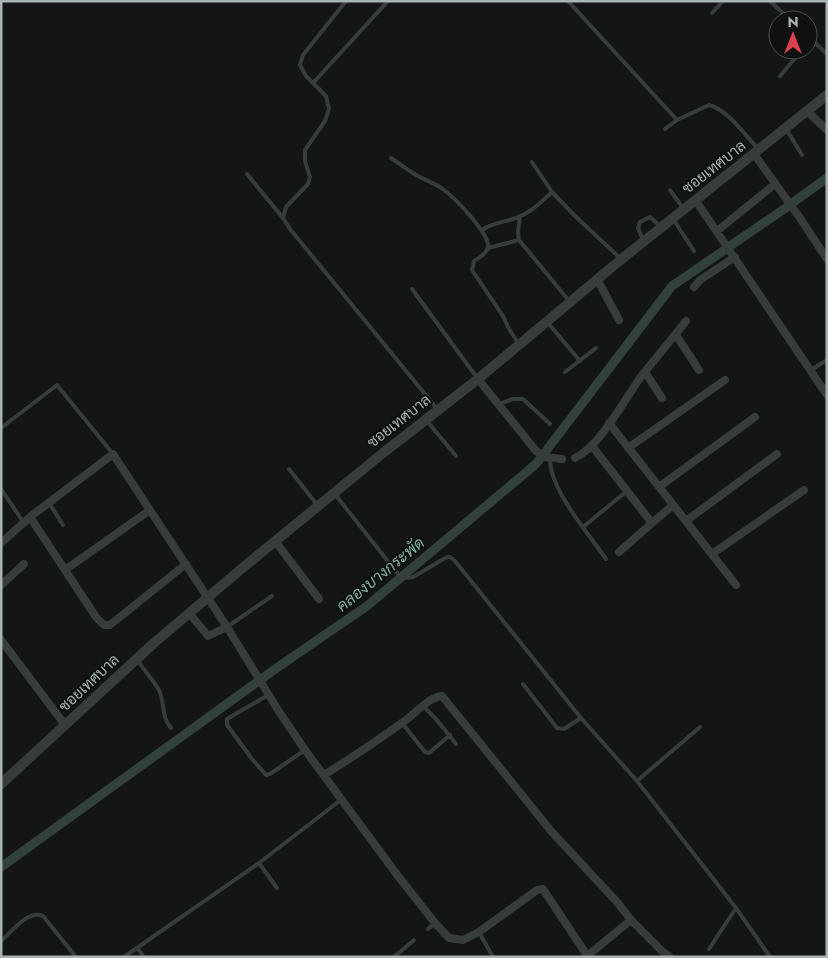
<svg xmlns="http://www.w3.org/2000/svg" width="828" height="958" viewBox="0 0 828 958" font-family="Jost,Sarabun,sans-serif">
<rect width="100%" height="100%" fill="#141515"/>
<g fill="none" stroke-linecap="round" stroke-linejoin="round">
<path stroke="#32413d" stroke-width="9" d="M795 201 827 178
M730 246 787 207
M1 867 278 667 367 606 536 464 672 286 726 249"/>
<path stroke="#373c3c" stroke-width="4" d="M346 1 303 55 300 65 306 76 326 96 329 109 325 121 305 150V161L310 177 308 184 286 207 283 218 290 229 438 410
M568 1 677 120
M770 1 790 20
M712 13 723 1
M808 36 827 54
M780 76 802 50
M313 83 388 1
M665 129 677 120 709 105C727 109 746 136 758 149
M786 129 802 155
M391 158C400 164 410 172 420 177 429 182 437 184 444 190 455 198 491 235 488 248 486 254 479 258 474 261L472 270 503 316 509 329 519 344
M532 162 552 192 574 215 620 258
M247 174 283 218
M670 190 683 208
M520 216 518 232 519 240 570 302
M673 219 694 251
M482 230C492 223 505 222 516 218 531 213 541 202 552 192
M643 240 638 228 640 222 650 217 660 226
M488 248 519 240
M412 289 478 379
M548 323 580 361
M811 370 827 360
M565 372 596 348
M499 404 513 399H523L550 424
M427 421 456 456
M1 428 57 385 113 454
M550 459C550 490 588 533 606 559
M289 469 318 506
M1 489 24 523
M334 493 398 574 405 578 413 577 447 557H450L455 561 581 718 637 781 736 908
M49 503 63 525
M583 527 627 491
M227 627 272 596
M138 661C144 670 153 680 159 690 165 703 161 717 171 728
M523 684 557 728 564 729 581 718
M268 695 227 719V725L252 759 266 775 270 774 305 750
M423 706 436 719 456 744
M402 723 425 752 429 753 450 735
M637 781 700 727
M259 863 277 888
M428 929 435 923
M479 932 493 957
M1 941C12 932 28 909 43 916L76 957
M137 948 144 957
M709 949 736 908 770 957
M124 957 259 863 342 799
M394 957 414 940"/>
<path stroke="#373c3c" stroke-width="8" d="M807 111 827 130
M754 154 800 218 827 259
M696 201 827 395
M717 231 775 184
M597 279 619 320
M694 287 700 280 735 257
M676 335 699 370
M645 372 662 398
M478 379 536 451 544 457 562 459
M609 423 736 585
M592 446 652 523 673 505
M628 448 725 380
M575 458C601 445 623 402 640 378 655 359 671 340 686 321
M659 487 755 417
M30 517 96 617 104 625H110L186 564
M686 521 777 454
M275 541 319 599
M1 543 30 517 113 454 227 627 278 710 305 750 398 876 435 923 449 938 463 940 479 932 537 890 543 889 588 957
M619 552 652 523
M712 554 804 490
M65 570 150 510
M1 585 24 564
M189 613 208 636 227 627
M1 640 65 725
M324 775C351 758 377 741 403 722 415 714 427 698 442 696L551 831 617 902 631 920 663 952 670 957
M587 956 631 920"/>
<path stroke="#373c3c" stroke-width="10" d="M1 784 154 643 246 565 383 453 478 379 618 262 827 95"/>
</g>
<g text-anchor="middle" stroke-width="4" stroke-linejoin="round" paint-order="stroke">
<g font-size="15" fill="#a7b4b3" stroke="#0f1010">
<text transform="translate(714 167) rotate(-38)" y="5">ซอยเทศบาล</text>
<text transform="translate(399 421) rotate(-38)" y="5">ซอยเทศบาล</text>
<text transform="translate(89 683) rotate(-43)" y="5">ซอยเทศบาล</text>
</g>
<g font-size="16" font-style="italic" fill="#81ac9f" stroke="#0f1010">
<text transform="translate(380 574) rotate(-39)" y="6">คลองบางกระพัด</text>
</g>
</g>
<rect width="828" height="958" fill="none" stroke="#a7b4b3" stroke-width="5"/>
<g transform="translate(793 35)"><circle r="24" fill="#0f1010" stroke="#4c5251"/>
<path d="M0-4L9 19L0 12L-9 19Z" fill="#e04151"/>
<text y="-8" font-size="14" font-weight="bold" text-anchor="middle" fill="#a7b4b3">N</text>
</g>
</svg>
